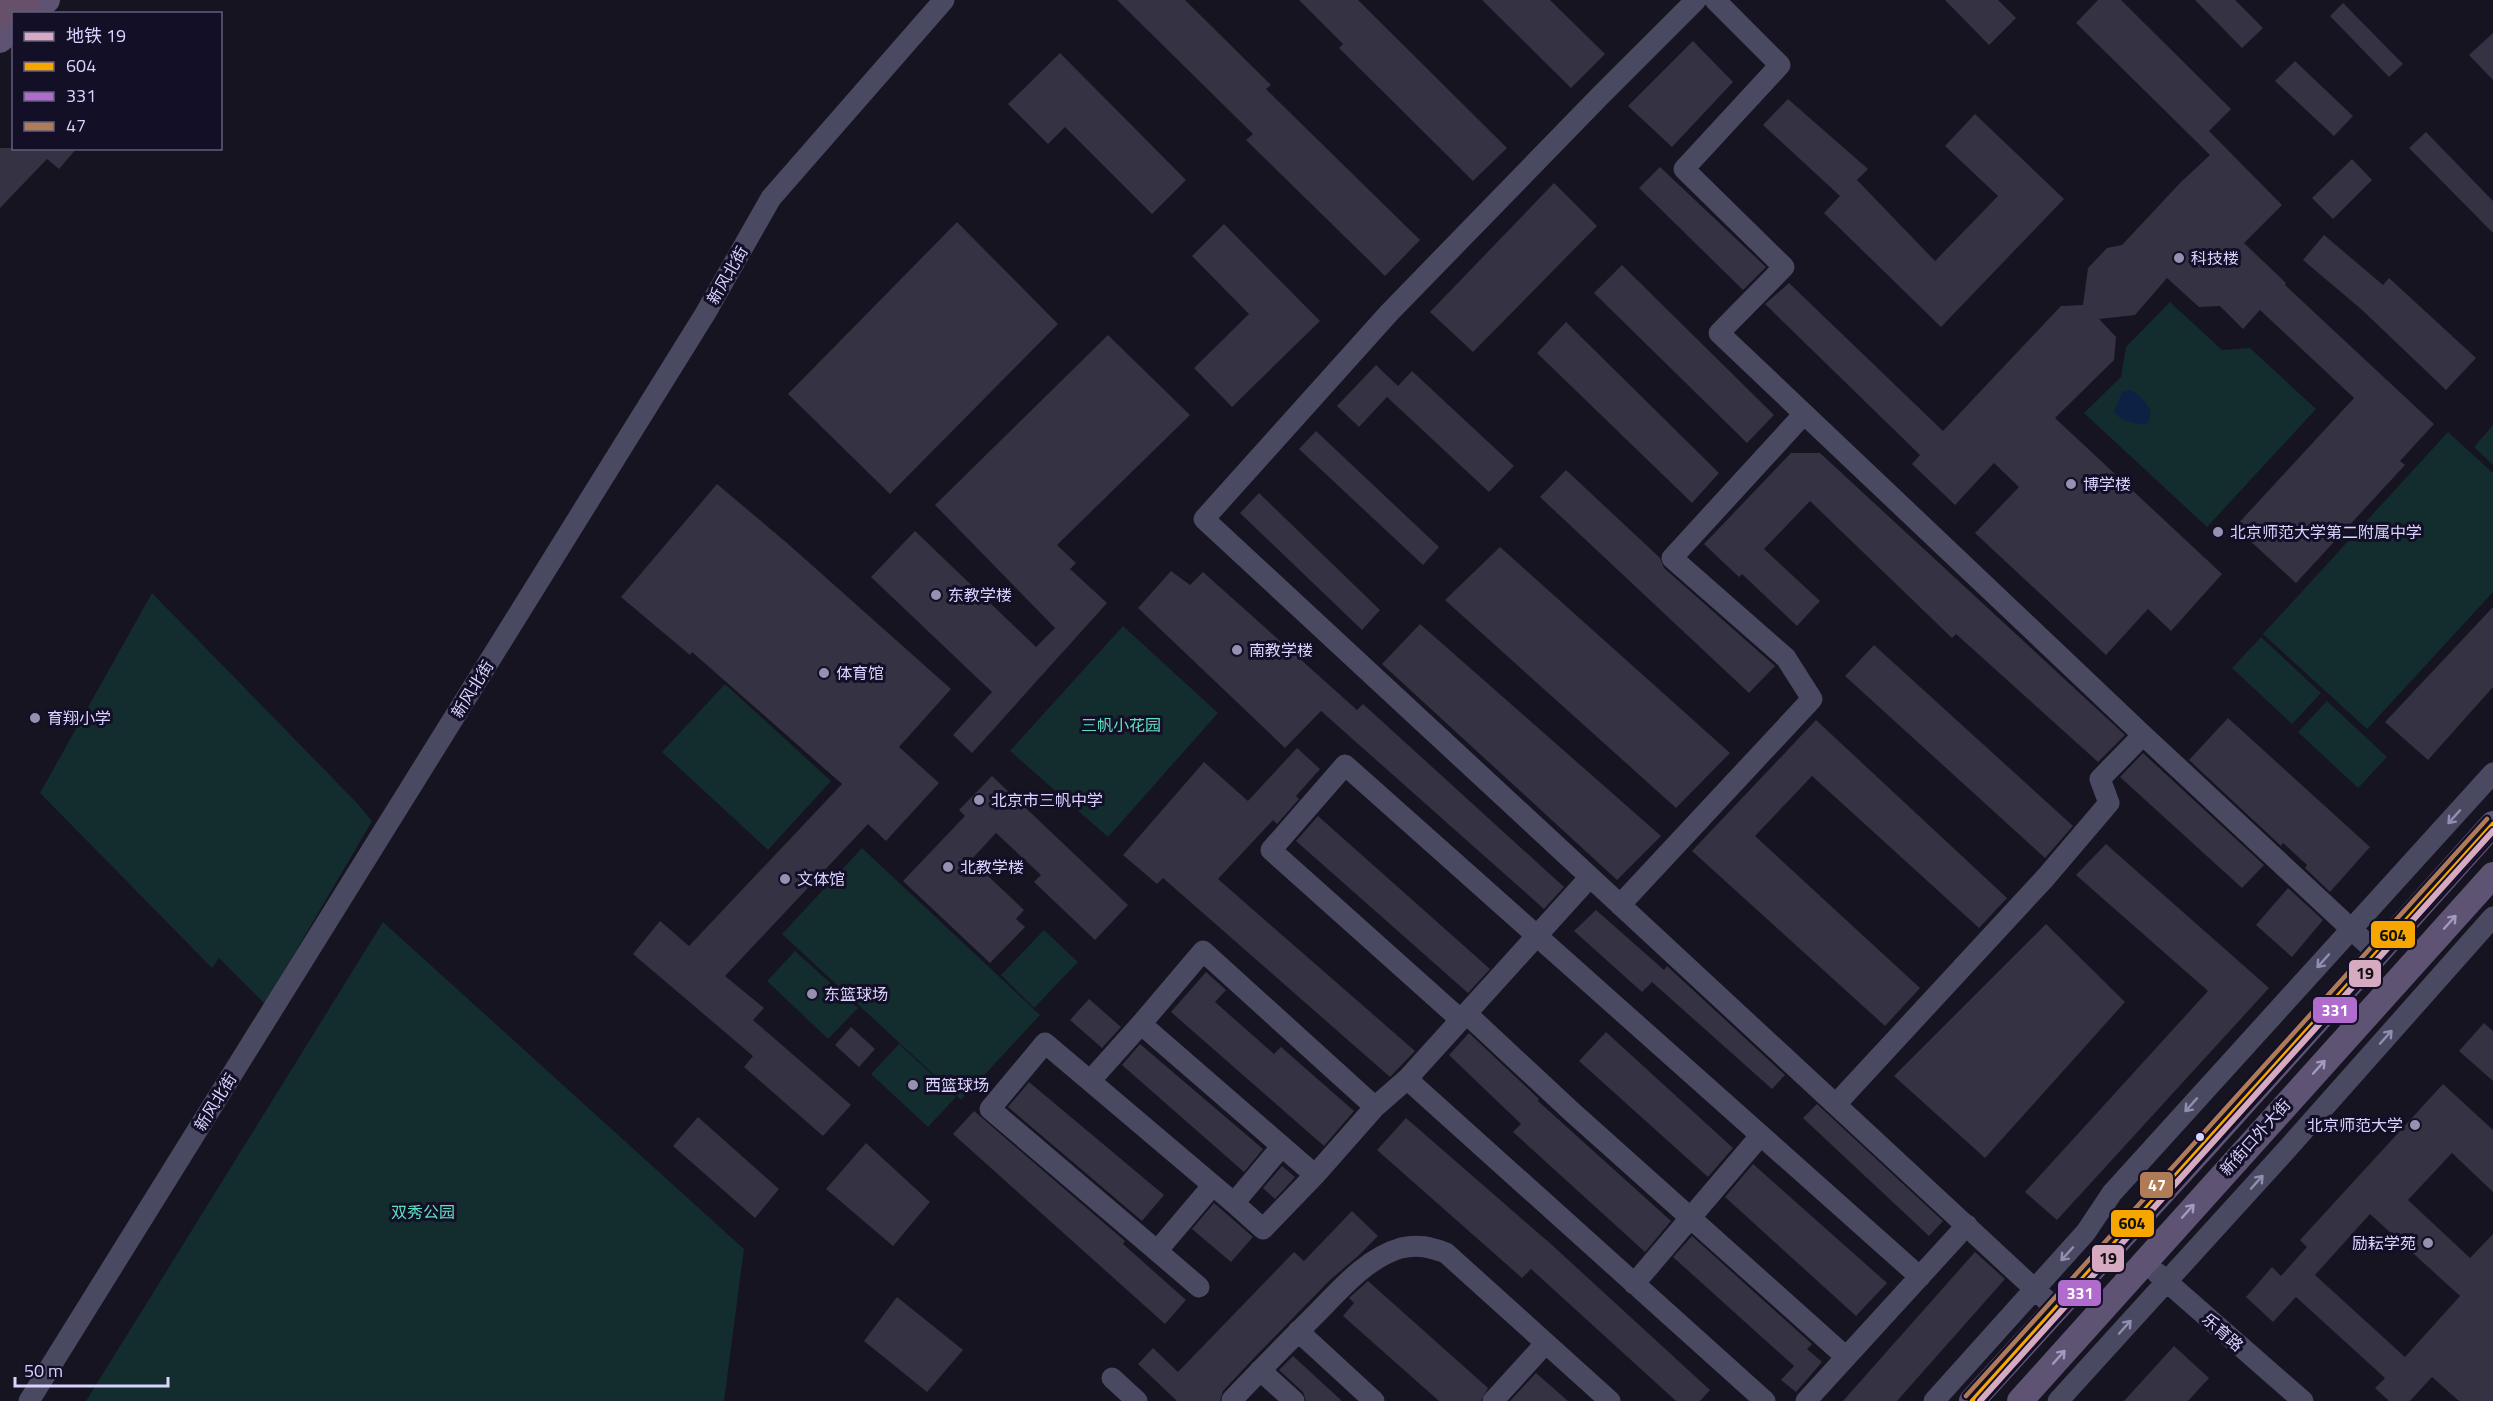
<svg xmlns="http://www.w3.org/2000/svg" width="2493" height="1401" viewBox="0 0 2493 1401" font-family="'Titillium Web','Noto Sans SC',sans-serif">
<rect width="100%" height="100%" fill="#161421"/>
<path fill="#132c2d" d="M2170 302 2222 350 2250 348 2316 409 2207 527 2084 413 2121 377 2126 347Z
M2493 425V465L2474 447Z
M2448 432 2493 473V592L2367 729 2263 634Z
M152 593 357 803 372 821 265 1004 219 958 212 968 40 793Z
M1123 626 1218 713 1108 837 1010 751Z
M2261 637 2321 693 2292 724 2232 668Z
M725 684 831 781 768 850 662 752Z
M2327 701 2387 757 2358 788 2298 732Z
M862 848 1040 1015 961 1100 782 934Z
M383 922 744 1249 724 1401H86Z
M1044 930 1078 962 1034 1008 1001 975Z
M795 951 858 1008 828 1039 767 981Z
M899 1044 956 1097 928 1127 871 1074Z"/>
<path fill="#0d2144" d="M2131 390C2143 398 2158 411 2146 425 2134 423 2121 422 2114 412L2122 392Z"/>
<path fill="#343243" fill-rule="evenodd" d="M1117 0H1185L1271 85 1266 89 1420 240 1385 276 1246 140 1253 134Z
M1299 0H1358L1507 148 1473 181 1339 48 1343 44Z
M1482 0H1550L1605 54 1571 88Z
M1945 0H1998L2016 18 1989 45Z
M2098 0H2121L2231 109 2209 131 2282 205 2244 243 2286 283 2285 285 2434 424 2400 461 2405 465 2296 583 2235 527 2354 398 2260 310 2243 329 2220 306 2199 307 2167 278 2135 315 2099 319 2116 337 2114 360 2055 418 2222 574 2171 631 2148 609 2106 655 1975 533 2019 487 1994 463 1955 505 1912 464 1920 455 1765 304 1789 283 1943 431 2061 306 2083 305 2088 268 2107 248 2122 245 2180 183 2210 155 2076 23Z
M2195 0H2235L2263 28 2242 48Z
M2343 3 2403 64 2389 77 2330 16Z
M2493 33V80L2469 55Z
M1693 41 1733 82 1672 147 1628 106Z
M1060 53 1186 180 1152 214 1065 127 1048 144 1008 104Z
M2295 61 2353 116 2334 136 2275 81Z
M1788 99 1868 169 1857 180 1935 261 1998 196 1945 146 1975 114 2064 199 1941 327 1824 213 1840 196 1763 125Z
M2426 132 2493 201V233L2409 148Z
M0 148H77L59 169 47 159 0 208Z
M2352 159 2372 180 2333 219 2312 198Z
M1660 167 1766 267 1743 290 1639 188Z
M1554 183 1597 226 1473 352 1430 312Z
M957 222 1058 324 890 494 788 394Z
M1224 224 1320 321 1232 407 1194 368 1249 314 1192 256Z
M2324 235 2383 285 2389 278 2476 358 2446 390 2361 309 2303 260Z
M1622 265 1774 415 1747 443 1594 293Z
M1566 322 1719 473 1692 503 1537 353Z
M1108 335 1190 415 1057 545 1076 563 1070 569 1107 603 972 753 953 735 992 692 871 577 915 531 1036 647 1055 628 935 505Z
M1376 365 1398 386 1412 371 1514 466 1489 492 1387 397 1359 427 1337 406Z
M1316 431 1439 547 1423 565 1299 449Z
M1791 453H1820L2125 735 2098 762 1956 634 1952 638 1810 501 1764 549 1820 601 1797 626 1742 574 1739 577 1704 544Z
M1566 470 1660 558 1664 568 1775 666 1749 693 1540 497Z
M717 484 787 543 951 689 899 747 939 783 886 841 868 824 725 976 764 1008 753 1020 851 1105 823 1136 744 1067 753 1056 633 954 660 921 689 946 842 784 692 652 690 655 621 597Z
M1259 493 1380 610 1362 630 1240 513Z
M1500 547 1730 753 1676 808 1445 600Z
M1171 571 1190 585 1203 572 1357 710 1363 704 1564 887 1544 909 1321 711 1285 748 1138 608Z
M2493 607V687L2428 760 2385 722Z
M1420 624 1661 836 1617 880 1382 664Z
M1874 645 2073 826 2045 858 1845 676Z
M2228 718 2370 847 2330 892 2305 868 2307 865 2283 843 2281 846 2189 760Z
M1816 720 2007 898 1979 928 1812 776 1755 836 1920 988 1885 1026 1692 851Z
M1297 748 1320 769 1296 796 1299 799 1277 824 1273 820 1218 879 1415 1051 1390 1077 1163 878 1157 884 1123 855 1204 762 1248 801Z
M2143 753 2264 865 2242 888 2120 777Z
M992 776 1128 905 1095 940 1034 882 1041 875 996 833 971 860 1024 910 1016 919 1025 927 990 963 903 881 965 816 959 810Z
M1318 816 1490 969 1468 993 1296 841Z
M2106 844 2269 988 2057 1220 2025 1192 2208 991 2076 875Z
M2288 888 2323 920 2292 957 2256 925Z
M1596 910 1664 970 1667 966 1785 1075 1772 1089 1652 982 1642 992 1574 931Z
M2046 924 2125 1002 1985 1158 1894 1076Z
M1206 972 1226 990 1215 1002 1274 1054 1281 1047 1354 1111 1324 1146 1171 1012Z
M1089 999 1121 1027 1102 1048 1070 1020Z
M2484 1023 2493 1031V1081L2459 1051Z
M851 1027 875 1049 859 1067 835 1045Z
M1606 1032 1733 1148 1708 1177 1579 1061Z
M1469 1033 1539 1099 1538 1101 1671 1221 1645 1252 1513 1132 1521 1124 1449 1055Z
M1140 1044 1263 1149 1244 1172 1122 1065Z
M1029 1082 1164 1195 1142 1221 1008 1107Z
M2443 1084 2493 1130V1192L2452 1153 2408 1200 2470 1258 2493 1234V1401H2459L2432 1377 2410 1401H2389L2375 1388 2385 1378 2296 1297 2273 1322 2246 1297 2272 1267 2281 1276 2307 1247 2300 1240ZM2370 1214 2460 1296 2405 1357 2315 1275Z
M1817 1104 1943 1221 1929 1236 1803 1118Z
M974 1111 1125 1241 1123 1244 1186 1300 1165 1324 953 1134Z
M698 1117 779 1189 755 1218 673 1146Z
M1406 1118 1552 1245 1710 1390 1700 1401H1676L1531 1269 1522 1278 1377 1150Z
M866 1143 930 1202 893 1246 826 1189Z
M1753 1164 1887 1283 1856 1316 1725 1197Z
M1282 1166 1295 1177 1275 1199 1263 1188Z
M1214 1203 1253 1237 1231 1262 1192 1229Z
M1352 1211 1378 1236 1358 1256 1330 1280 1251 1361 1223 1391 1220 1401H1177L1138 1364 1153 1348 1178 1372 1294 1252 1304 1261Z
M1692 1236 1812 1344 1807 1349 1822 1362 1796 1392 1781 1380 1794 1366 1673 1257Z
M1975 1252 2005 1279 1897 1401H1843Z
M1368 1281 1488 1388 1481 1401H1439L1343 1316 1354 1303 1349 1298Z
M897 1297 963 1350 927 1392 864 1341Z
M2174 1346 2209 1378 2188 1401H2124Z
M1293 1356 1342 1401H1306L1303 1392 1279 1370Z
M1536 1373 1568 1401H1510Z"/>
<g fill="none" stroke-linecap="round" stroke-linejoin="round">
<path stroke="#4a4962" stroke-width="21" d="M1696 0 1599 97 1389 313 1204 519 2055 1308
M1715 0 1780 65 1684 169 1784 267 1719 333 2143 735 2378 954
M1590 877 1407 1079 1765 1401
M1620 905 1812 699 1786 658 1672 558 1804 414
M1467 1014 1571 1111 1846 1357
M1461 1020 1271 850 1345 765 1920 1277
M1141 1024 1090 1081 1234 1203 1282 1146
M1090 1081 1045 1043 990 1109 1157 1251 1213 1185
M1836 1104 2046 877 2109 803 2100 779 2143 735
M1375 1107 1203 951 1141 1024 1315 1175 1375 1107 1407 1079
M1234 1203 1263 1229 1315 1175
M1157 1251 1199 1287
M2157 1273 2303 1401
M1634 1284 1761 1135
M1298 1331 1374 1401
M1260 1370 1294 1401
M1112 1378 1137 1401
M29 1401 705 314 771 198 944 0
M1233 1401 1232 1400C1259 1371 1287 1343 1315 1315 1340 1290 1366 1258 1401 1248 1418 1244 1430 1247 1446 1253L1610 1401
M1493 1401 1545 1344
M1806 1401 1967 1225
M1934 1401 2086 1232 2112 1193 2493 773
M2058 1401 2289 1147 2493 917"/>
<path stroke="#5e5373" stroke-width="26" d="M31 14 47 0
M0 40 14 28
M1972 1401 2209 1141 2493 824
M2020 1401 2493 875"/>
<path stroke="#67516a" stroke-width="30" d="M0 12 24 0"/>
<defs>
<path id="bus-1" d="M1972 1401 2493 824"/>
<path id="bus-2" d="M1982 1401 2493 835"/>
<path id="bus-3" d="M1966 1396 2487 819"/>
</defs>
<use href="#bus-1" stroke="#130f26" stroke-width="9"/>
<use href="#bus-2" stroke="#130f26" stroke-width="9"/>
<use href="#bus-3" stroke="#130f26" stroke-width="9"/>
<use href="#bus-1" stroke="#f7a600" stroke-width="4.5"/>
<use href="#bus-2" stroke="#b06ccc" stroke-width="4.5"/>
<use href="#bus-3" stroke="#b07c57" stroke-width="4.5"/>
<defs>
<path id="metro-1" d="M1980 1401 2493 831"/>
</defs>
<use href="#metro-1" stroke="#130f26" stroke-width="10"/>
<use href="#metro-1" stroke="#d6aac1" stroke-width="6"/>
</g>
<defs><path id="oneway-shaft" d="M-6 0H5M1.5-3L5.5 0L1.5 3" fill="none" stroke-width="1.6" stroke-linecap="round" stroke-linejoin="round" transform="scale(1.5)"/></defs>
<g stroke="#928eb0">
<use href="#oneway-shaft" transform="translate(2454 817) rotate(132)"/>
<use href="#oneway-shaft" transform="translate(2323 961) rotate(132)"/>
<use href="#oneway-shaft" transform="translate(2386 1037) rotate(-48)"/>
<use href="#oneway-shaft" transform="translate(2191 1105) rotate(132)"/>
<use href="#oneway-shaft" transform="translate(2257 1182) rotate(-48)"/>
<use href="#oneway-shaft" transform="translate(2067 1254) rotate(132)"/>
<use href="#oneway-shaft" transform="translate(2125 1327) rotate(-48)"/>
</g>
<g stroke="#a29ac0">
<use href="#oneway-shaft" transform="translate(2450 922) rotate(-48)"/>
<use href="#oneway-shaft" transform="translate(2319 1067) rotate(-48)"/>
<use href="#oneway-shaft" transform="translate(2188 1211) rotate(-48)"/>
<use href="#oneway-shaft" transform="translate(2059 1357) rotate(-48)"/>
</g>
<g fill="#9591b1" stroke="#130f26" stroke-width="2">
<circle cx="2179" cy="258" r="6"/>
<circle cx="2071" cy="484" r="6"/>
<circle cx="2218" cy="532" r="6"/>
<circle cx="936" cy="595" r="6"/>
<circle cx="1237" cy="650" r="6"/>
<circle cx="824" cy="673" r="6"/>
<circle cx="35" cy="718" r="6"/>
<circle cx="979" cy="800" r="6"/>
<circle cx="948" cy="867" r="6"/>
<circle cx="785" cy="879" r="6"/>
<circle cx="812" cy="994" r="6"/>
<circle cx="913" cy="1085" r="6"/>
<circle cx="2415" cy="1125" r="6"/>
<circle cx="2428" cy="1243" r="6"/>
</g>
<circle fill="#d9d4ff" stroke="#130f26" stroke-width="2" cx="2200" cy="1137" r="5"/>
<g text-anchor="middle" stroke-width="6" stroke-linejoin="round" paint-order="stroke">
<g font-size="16" fill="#d9d4ff" stroke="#130f26" text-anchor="start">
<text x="2191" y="264">科技楼</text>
<text x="2083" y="490">博学楼</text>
<text x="2230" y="538">北京师范大学第二附属中学</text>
<text x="948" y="601">东教学楼</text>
<text x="1249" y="656">南教学楼</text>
<text x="836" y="679">体育馆</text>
<text x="47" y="724">育翔小学</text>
<text x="991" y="806">北京市三帆中学</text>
<text x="960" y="873">北教学楼</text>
<text x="797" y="885">文体馆</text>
<text x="824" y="1000">东篮球场</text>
<text x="925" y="1091">西篮球场</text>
<text x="2403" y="1131" text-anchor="end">北京师范大学</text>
<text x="2416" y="1249" text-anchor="end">励耘学苑</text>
</g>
<g font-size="16" fill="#d9d4ff" stroke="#130f26">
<text transform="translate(727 275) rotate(-60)" y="6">新风北街</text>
<text transform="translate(472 689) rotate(-58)" y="6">新风北街</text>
<text transform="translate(215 1102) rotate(-58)" y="6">新风北街</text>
<text transform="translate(2255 1137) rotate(-48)" y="6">新街口外大街</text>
<text transform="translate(2223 1332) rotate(41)" y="6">乐育路</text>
</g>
<g font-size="16" fill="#5fe0c0" stroke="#130f26">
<text x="1121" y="731">三帆小花园</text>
<text x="423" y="1218">双秀公园</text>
</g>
</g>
<g stroke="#130f26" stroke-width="2">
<rect x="2370" y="920" width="46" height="29" rx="6" fill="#f7a600"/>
<rect x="2348" y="959" width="34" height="29" rx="6" fill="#d6aac1"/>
<rect x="2312" y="996" width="46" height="28" rx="6" fill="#b06ccc"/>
<rect x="2139" y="1171" width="35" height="28" rx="6" fill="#b07c57"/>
<rect x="2110" y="1209" width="45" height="29" rx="6" fill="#f7a600"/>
<rect x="2091" y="1244" width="34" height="29" rx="6" fill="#d6aac1"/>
<rect x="2057" y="1279" width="45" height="28" rx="6" fill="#b06ccc"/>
</g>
<g font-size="16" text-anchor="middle" font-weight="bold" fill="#fff">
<text x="2335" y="1016">331</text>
<text x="2157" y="1191">47</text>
<text x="2080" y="1299">331</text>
</g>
<g font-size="16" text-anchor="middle" font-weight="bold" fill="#111">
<text x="2393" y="941">604</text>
<text x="2365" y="979">19</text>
<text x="2132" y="1229">604</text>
<text x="2108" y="1264">19</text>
</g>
<rect x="12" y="12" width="210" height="138" fill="#130f26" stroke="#625e7d" stroke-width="1.5"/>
<rect x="24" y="32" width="30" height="9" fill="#d6aac1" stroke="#625e7d" stroke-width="1.5"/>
<text x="66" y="42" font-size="18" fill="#d9d4ff">地铁 19</text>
<rect x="24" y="62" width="30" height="9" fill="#f7a600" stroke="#625e7d" stroke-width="1.5"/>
<text x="66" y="72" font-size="18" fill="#d9d4ff">604</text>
<rect x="24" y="92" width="30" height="9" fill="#b06ccc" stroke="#625e7d" stroke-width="1.5"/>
<text x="66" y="102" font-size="18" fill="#d9d4ff">331</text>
<rect x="24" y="122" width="30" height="9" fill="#b07c57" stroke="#625e7d" stroke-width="1.5"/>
<text x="66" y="132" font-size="18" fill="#d9d4ff">47</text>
<path d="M15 1377v9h153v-9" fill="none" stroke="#d9d4ff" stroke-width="3"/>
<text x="24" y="1377" font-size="18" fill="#d9d4ff" stroke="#130f26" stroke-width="4.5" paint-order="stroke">50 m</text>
</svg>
